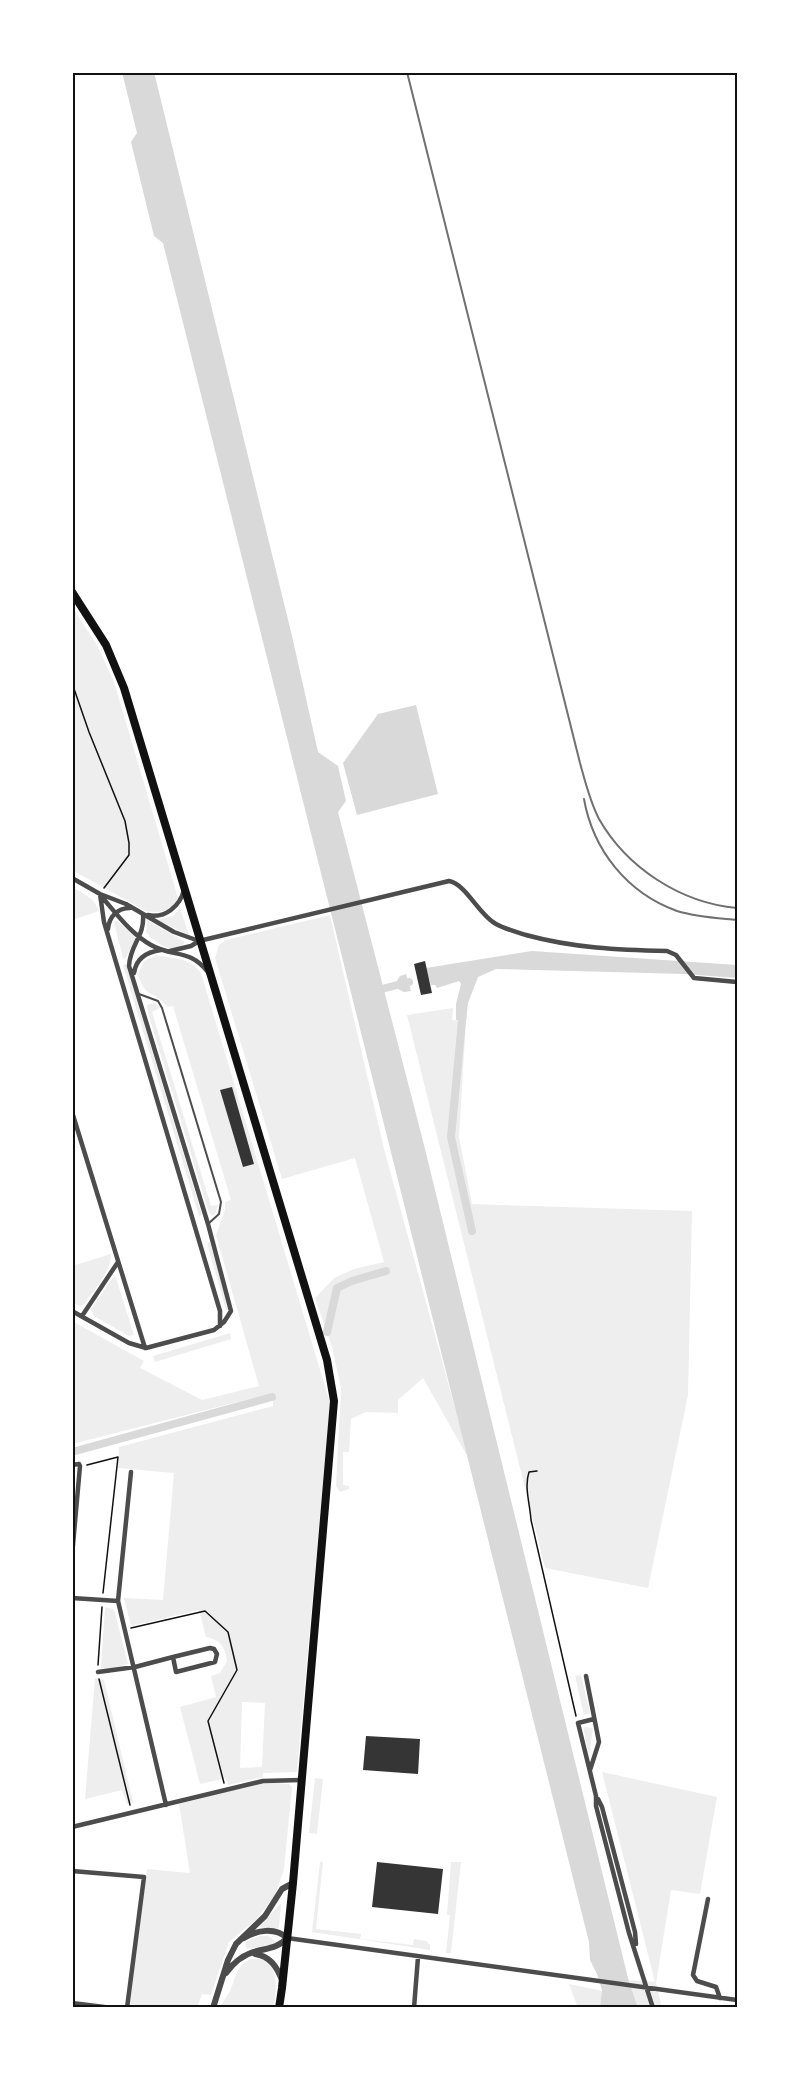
<svg xmlns="http://www.w3.org/2000/svg" width="809" height="2080" viewBox="0 0 809 2080" font-family="'Fira Sans Condensed',sans-serif">
<rect width="100%" height="100%" fill="#fff"/>
<path fill="#eee" fill-rule="evenodd" d="M72 607 97 645 114 682 178 898C170 911 161 914 146 911L72 870Z
M72 887C84 894 95 898 99 911L72 920Z
M180 908 189 935 157 920 173 916Z
M330 915 384 1149 469 1459 423 1378 398 1400V1413L366 1412 351 1419 349 1452H343V1485L349 1486V1489L340 1492 336 1486 341 1388 332 1347 315 1298 334 1278 354 1269 384 1262 355 1158 282 1179 215 958 219 945 226 940Z
M116 920 136 938 125 959 123 958 114 923Z
M147 920 185 942C174 957 155 943 146 932Z
M156 955C174 959 189 957 201 973L330 1403 297 1772 263 1773V1777L228 1785 226 1778 200 1784 180 1707 216 1697 211 1676 220 1673 227 1661C225 1646 220 1640 206 1637L199 1610 131 1626 124 1598 163 1600 174 1473 118 1468 119 1447 273 1406V1393L72 1444V1321L144 1361 140 1368 202 1400 259 1386 216 1235 225 1210V1202L231 1200 173 1006 167 1007C153 988 146 1001 138 974L144 961ZM242 1702 265 1703 262 1767 240 1768Z
M126 964 202 1215 199 1216 123 965Z
M155 1003 160 1008 152 1012 211 1206 218 1205 215 1214 212 1216 208 1210 148 1013 147 1006 149 1004Z
M453 1008 452 1020 466 1021 459 1137 472 1204 692 1211 688 1395 648 1588 545 1568 407 1015Z
M210 1242 229 1310H226L207 1243Z
M111 1254C112 1271 93 1291 84 1304L80 1306 72 1303V1266Z
M115 1277 116 1278 134 1335 129 1336 94 1316 91 1309 112 1279Z
M230 1333 231 1339 155 1362 153 1356Z
M105 1607 113 1609 115 1613 128 1664 109 1669 101 1668Z
M581 1675 590 1713 584 1715 575 1676Z
M95 1678 104 1680 133 1802 127 1804 122 1790 85 1799Z
M583 1727 593 1728 589 1755Z
M602 1772 717 1797 700 1894 671 1890 656 1983 662 2008H638L629 1980 655 1982Z
M315 1778 323 1779 317 1834 309 1833Z
M266 1782 289 1784 292 1787 284 1869 275 1895 257 1919 229 1942 211 1995 202 1994 197 2008H129L147 1869 190 1873 179 1804Z
M320 1862H323L316 1929 361 1934 360 1939 413 1945 414 1939 426 1941 430 1945V1950L312 1932Z
M451 1862H461L451 1953H446L450 1915H447Z
M281 1903 279 1927 277 1929 262 1928 260 1926Z
M259 1936H268L276 1941 275 1944 247 1949 245 1945 247 1941Z
M251 1959H264C280 1972 276 1989 274 2008H219C222 2002 227 1997 230 1991 236 1978 236 1965 251 1959Z
M569 1984 602 1991 600 2008H578Z"/>
<path fill="#d9d9d9" d="M122 72H154L292 636 318 752 338 766 346 801 338 812 424 1145 628 1978 638 2008H600L602 1990 597 1974 590 1960 589 1942 163 243 154 236 131 142 137 133Z
M416 705 438 794 357 815 343 763 378 714Z
M532 951 737 965V978L684 974 496 969 478 977 468 1003 466 1021 456 1020V1004L461 984 459 981 437 988 435 985H431L426 968Z
M406 974 411 991 404 992 398 989 397 981 400 976Z"/>
<g fill="none" stroke-linecap="round" stroke-linejoin="round">
<path stroke="#d9d9d9" stroke-width="8" d="M374 991 409 982
M463 1010 451 1137 472 1231
M327 1332 337 1288 352 1281 386 1271
M72 1452 272 1397"/>
</g>
<path fill="#353535" d="M425 961 432 993 421 995 414 964Z
M232 1087 254 1164 243 1167 220 1090Z
M366 1736 420 1739 418 1774 363 1770Z
M377 1862 443 1869 438 1914 372 1907Z"/>
<g fill="none" stroke-linecap="round" stroke-linejoin="round">
<path stroke="#111" stroke-width="1.5" d="M72 683 89 732 125 821 129 843V855L104 888
M72 1442 74 1459
M87 1465 118 1457 103 1593
M537 1471 529 1472C524 1487 530 1504 531 1520L576 1716
M131 1628 205 1611 228 1632 237 1670 208 1721 224 1783
M98 1665 102 1607
M99 1679 130 1805"/>
<path stroke="#4c4c4c" stroke-width="2" d="M139 994 158 1001 162 1008 221 1202 219 1214 208 1224"/>
<path stroke="#4c4c4c" stroke-width="4.5" d="M72 878 100 894 126 904 174 932 199 941
M100 894 104 922 220 1311V1326
M101 896C116 913 131 934 151 945 174 958 189 948 208 972
M148 915C165 919 180 906 184 890
M108 929C109 917 117 908 130 908
M170 951 191 946 199 941 449 881C466 884 479 915 496 924 505 929 516 932 526 935 573 948 619 950 667 951L676 955 694 978 737 982
M134 973C136 959 146 952 161 950
M72 1112 145 1348
M72 1311 129 1343 146 1348 214 1330 224 1322 231 1311 208 1224 129 966C130 944 145 937 143 914
M82 1316 118 1262
M72 1465 79 1464 80 1466 72 1556
M131 1472 118 1601 166 1805
M72 1598 118 1601
M210 1648 214 1649 217 1654 215 1662 176 1672 173 1657Z
M98 1672 135 1667 173 1657
M586 1676 599 1742 590 1770
M594 1719 578 1723 596 1796V1806L629 1933 653 2008
M598 1799 602 1807 635 1932 636 1944
M72 1827 263 1781 301 1780
M72 1871 144 1877 127 2008
M708 1899 693 1975 697 1981 716 1987 720 1998
M287 1938 737 2000
M72 2003 112 2008
M414 2008 418 1957"/>
<path stroke="#4c4c4c" stroke-width="6" d="M255 1954C270 1956 277 1967 282 1980
M226 1973C234 1962 244 1954 257 1951 269 1948 278 1948 287 1938 275 1927 257 1930 244 1938
M213 2008 228 1960 236 1944 265 1916 282 1889 293 1883"/>
<path stroke="#111" stroke-width="8" d="M72 592 106 645 124 688 327 1360 334 1401 293 1883 282 1988 279 2008"/>
<path stroke="#707070" stroke-width="2" d="M407 72 580 763C585 781 590 802 599 819 627 868 681 903 737 908
M584 799C593 850 627 893 677 911 696 917 717 918 737 920"/>
</g>
<rect width="809" height="2080" fill="none" stroke="#ffffff" stroke-width="147"/>
<rect x="74" y="74" width="662" height="1932" fill="none" stroke="#111" stroke-width="2"/>
</svg>
